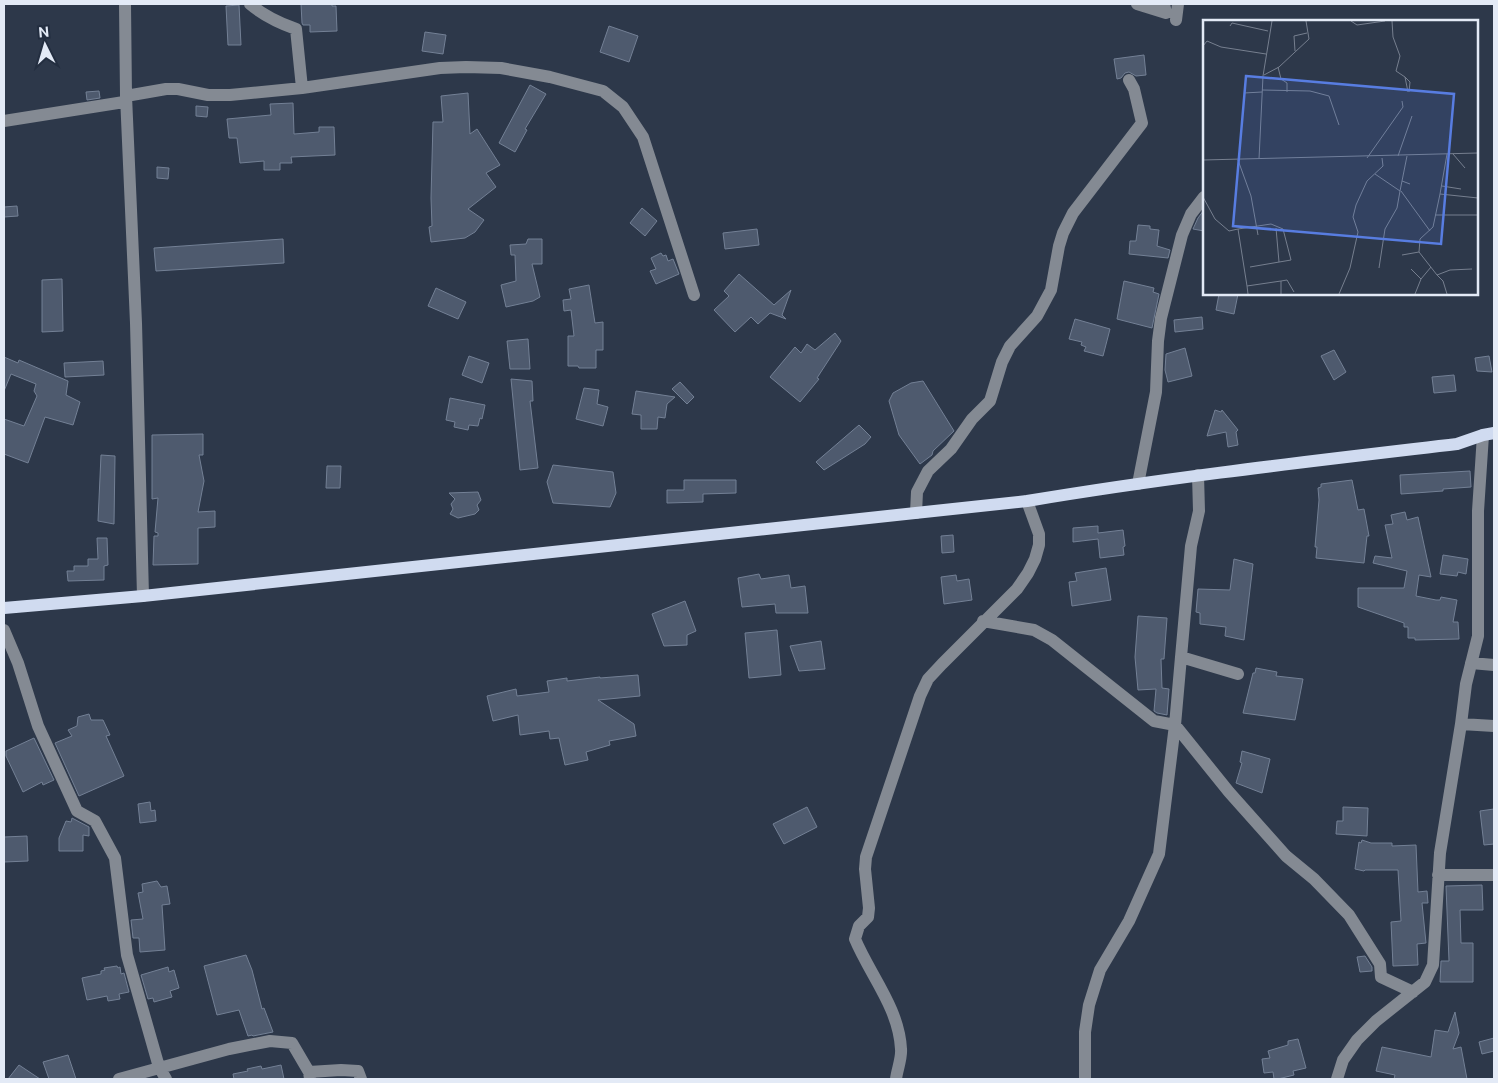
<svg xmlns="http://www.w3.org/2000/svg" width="1498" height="1083" viewBox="0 0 1498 1083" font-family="'Public Sans',sans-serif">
<rect width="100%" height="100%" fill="#2d384a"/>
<path fill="#4e5a6e" stroke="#738095" d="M301 4H332V6H336L337 31 310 32V25H303L302 23Z
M239 5 241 45H228L226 6Z
M609 26 638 36 629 62 600 52Z
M425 32 446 35 443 54 422 51Z
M1144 55 1146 75 1136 76 1129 72 1125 73 1121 78 1117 79 1114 59Z
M530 85 546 94 525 129 527 130 515 152 499 143Z
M99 91 100 98 87 100 86 92Z
M468 93 470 134 477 129 500 165 486 173 496 187 468 209 484 220 475 232 465 238 431 242 429 227 432 226 431 198 433 122H443L441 96Z
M293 103 294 134 319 132V127H334L335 155 291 157 292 163H280V170H264V161L240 163 237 138H229L227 119 271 115 270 104Z
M196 106 208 107 207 117 196 116Z
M157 167 169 168 168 179 157 178Z
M17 206 18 216 4 217V207Z
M642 208 657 221 645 236 630 223Z
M1204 210V231L1193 229 1198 218Z
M1138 225 1150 226V229L1159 230 1157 246 1170 250 1168 258 1129 254 1130 241H1136Z
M757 229 759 245 725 249 723 233Z
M283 239 284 263 156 271 154 248Z
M528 239H542V264H532L540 297 533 301 506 307 501 285 516 281 515 255H511L510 245 526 244Z
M661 253 663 256 666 255 668 261 673 259 679 274 656 284 650 271 656 269 651 258Z
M739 274 774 305 791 290 782 315 786 319 770 313 758 324 751 317 735 332 714 310 729 296 724 291Z
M62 279 63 331 42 332V280Z
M1124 281 1154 288 1153 292 1159 294 1152 328 1117 319Z
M589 285 595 323 603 322V350H596V368H579L578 366H568V336H574L571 310 564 311 563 300 571 299 569 289Z
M436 288 466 302 458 319 428 306Z
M1219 294H1238L1234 314 1216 310Z
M1202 317 1203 329 1175 332 1174 320Z
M1075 319 1110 329 1103 356 1084 351 1086 347 1081 345 1082 342 1069 339Z
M835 333 841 341 817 378 819 379 800 402 770 377 795 347 801 353 807 344 815 350Z
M528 339 530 369H510L507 341Z
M1185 348 1192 376 1168 382 1165 370 1166 354Z
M1334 350 1346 372 1334 380 1321 356Z
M469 356 489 363 482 383 462 375Z
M1489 356 1492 372 1477 371 1475 358Z
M4 357 18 363 19 360 68 381 66 395 80 402 73 425 45 417 28 463 4 454V419L24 426 37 396 34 391 36 384 11 374 4 391Z
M103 361 104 375 65 377 64 363Z
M1454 375 1456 391 1434 393 1432 377Z
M511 379 532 381 533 401H530L538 468 520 470Z
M923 381 954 431 933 451 932 455 920 464 899 435 889 401 893 393 911 383Z
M680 382 694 397 687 404 672 389Z
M584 388 599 390 597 404 608 407 603 426 576 419Z
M636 391 675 397 667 404 665 418 658 417 657 429H641V415L632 414Z
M450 398 485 405 482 419 480 418 478 426 469 425 468 430 454 427 455 422 446 420Z
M1215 410 1221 412 1222 410 1238 430 1236 432 1238 445 1228 447 1226 432 1207 436Z
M859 425 871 437 865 444 824 470 816 462Z
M203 434V455H199L204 481 198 512 215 511V527L198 528V564L153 565 154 536H158V533L155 532 158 498 152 499V435Z
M101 455 115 456 114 524 98 521Z
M553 465 613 472 616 493 610 507 553 503 547 482Z
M327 466H341L340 488H326Z
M1470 471 1471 487 1443 489V491L1401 494 1400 475Z
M684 480H736V493L703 494V502L667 503V490H684Z
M1352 480 1358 510 1364 509 1369 536H1367L1364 563 1316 558 1317 547H1315L1319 500 1318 488 1321 487V484Z
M478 492 481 500 477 505 479 510 475 514 458 518 450 514 453 509 451 504 455 499 449 493Z
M1405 512 1407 520 1418 517 1431 577 1419 575 1416 596 1436 600H1440L1441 597 1457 600 1453 622H1458L1459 639 1415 640V638H1408V627H1404V623L1358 607V588H1404L1407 571 1373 563 1375 556 1392 558 1385 525 1393 524 1391 515Z
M1098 526V533L1123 530 1125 546 1123 547 1124 555 1100 558 1098 539 1073 542V528Z
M953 535 954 552 942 553 941 536Z
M97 538H107L108 565 104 566V580L68 581 67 571H74V566H88V559H98Z
M1443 555 1468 559 1466 574 1458 572 1457 576 1440 574Z
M1234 559 1253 564 1244 640 1225 636 1226 627 1200 624V613L1196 612 1198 589 1230 590Z
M1106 568 1111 600 1072 606 1069 582 1077 581 1075 573Z
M759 574 761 579 789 575 791 588 805 586 808 613H776L775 604 742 607 738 578Z
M956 575 957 581 969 579 972 600 944 604 941 577Z
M685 601 696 631 687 635V645L664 646 652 614Z
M1138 616 1167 618 1164 659H1161L1162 688 1169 689 1167 715 1157 713 1154 711 1156 689 1138 690 1135 657Z
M777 630 781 675 749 678 745 633Z
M821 641 825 669 799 671 790 646Z
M1256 668 1277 672 1276 676 1303 679 1295 720 1243 713 1253 673H1255Z
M638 675 640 696 598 700 634 724 636 736 609 741 610 745 586 752 588 760 565 765 559 738 550 739 549 731 520 735 518 715 493 721 487 696 516 689 517 696 549 692 547 681 567 678V681L600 677V678Z
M89 714 91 720H103L110 735 106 736 124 776 79 796 55 743 72 736 68 730 77 726 78 717Z
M34 738 54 780 43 785 42 782 23 792 6 756V751Z
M1242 751 1270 759 1262 793 1236 783 1242 763 1240 762Z
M150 802 151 811 155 810 156 821 140 823 138 804Z
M807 807 817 827 784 844 773 824Z
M1343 807 1368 808 1367 836 1336 834 1337 821H1343Z
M1494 809V844L1484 845 1480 811Z
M72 818 89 827V836L83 835V851H59V838L66 821 71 822Z
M27 836 28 861 4 862V837Z
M1362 840 1371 843H1392V846L1416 845 1418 892 1427 891 1428 903H1422L1426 943 1417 944 1418 965 1393 966 1391 922 1401 921 1398 870H1365L1364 871 1355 869 1359 842 1361 843Z
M157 881 161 887 167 886 170 904 162 905 165 950 140 952 139 938H133L131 920 143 919 138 893 143 892 142 884Z
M1482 885 1483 910H1460L1461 943H1473V982H1440L1441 961H1449L1446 886Z
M246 955 252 970 262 1009 264 1008 273 1032 253 1036 252 1035 248 1036 239 1010 217 1015 204 966Z
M1365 956 1372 967V971L1360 972 1357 957Z
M117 966 118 968 120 967 121 974 124 973 129 992 119 994 120 999 108 1001 107 996 87 1000 82 978 101 974V971L105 970 104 968Z
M168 967 169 972 174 970 179 988 170 991 172 997 154 1002 153 998 148 999 141 975Z
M1455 1012 1459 1033 1453 1049 1461 1047 1467 1079H1394L1395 1075 1376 1071 1382 1047 1431 1057 1435 1030 1448 1032Z
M1494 1038V1051L1482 1054 1479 1042Z
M1298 1039 1306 1068 1293 1071 1294 1075 1278 1079H1274L1273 1072 1264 1073 1262 1059 1270 1058 1268 1051 1288 1045V1041Z
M68 1055 76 1079H49L43 1062Z
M19 1065 40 1079H8Z
M281 1065 284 1079H234L233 1074 248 1071 247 1069 261 1066 262 1069 267 1068Z"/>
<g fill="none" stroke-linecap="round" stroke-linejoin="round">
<path stroke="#848a93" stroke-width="12" d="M125 4 126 96 136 323 143 596
M250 4C264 16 279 23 296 29L302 88
M1137 4 1166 13 1164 4
M1176 20 1178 4
M126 96 166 89H178L208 95H230L302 88 440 68 466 67 501 68 550 77 603 91 623 107 643 137 694 295
M4 121 124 102 126 107
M1483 435 1478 511V636L1466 684 1461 724 1494 726
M1198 475 1199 511 1191 546 1181 657 1238 674
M1138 484 1156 392 1158 341 1161 318 1182 235 1191 214 1204 197
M916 513 917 492 928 471 951 449 972 419 990 401 1002 362 1010 346 1037 316 1051 290 1059 246 1063 233 1073 213 1142 123 1134 89 1129 80
M983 621 1034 630 1052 640 1154 721 1175 725 1181 657
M4 630 18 663 38 726 77 811 95 821 115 858 127 955 159 1067 166 1079
M1471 663 1494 665
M1175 725 1229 792 1286 856 1314 879 1349 915 1380 964 1381 977 1413 992
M1438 875H1494
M309 1072 341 1070 358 1071 361 1079
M119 1079 229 1049 270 1041 292 1043 309 1072 310 1079
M896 1079C897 1070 902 1058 901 1049 899 1008 870 975 855 939L859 926 868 917 869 908 865 869 866 857 920 696 928 679 942 664 1017 589 1028 573 1035 559 1039 545V534L1027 501
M1085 1079V1032L1089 1005 1100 970 1129 921 1159 854 1175 725
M1337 1079 1343 1060 1357 1040 1376 1021 1425 982 1433 965 1440 853 1461 724"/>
<path stroke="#d0dbf0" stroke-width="12" d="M4 608 143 596 1027 501C1170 477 1313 461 1457 444L1483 435 1494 433"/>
</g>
<g transform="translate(1203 20)">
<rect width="275" height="275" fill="#2d384a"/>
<path fill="none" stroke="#767f8f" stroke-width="1" d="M148 1 154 5 182 1M189 1 190 17 197 36 193 51 202 57 205 72M27 6 29 3 65 11M0 26 4 21 18 27 63 34M92 31 91 16 104 13M75 47 78 59 84 63V72M61 55 76 47 106 19 103 1M202 57 207 62 206 72M59 70 107 71 126 76 136 105M41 73 59 72M244 134 237 174 275 178M250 134 262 148M195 136 209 96M204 136 199 161 207 164M164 138 200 87 199 81M56 139 60 56 69 1M0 140 275 133M35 140 48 176 55 215M172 154 197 171 199 161M239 166 258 169M198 171 227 211M0 177 12 199 26 211 35 209M232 195H274M73 208 76 242M216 232 217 219 230 207 237 174M199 235 216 232 234 255M176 248 182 209 194 188 197 171M208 249 218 259 228 247M78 261 84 260 91 272M44 266 35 209 68 204 80 209 88 240 47 247M45 274 44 266 78 261V274M136 274 147 248 155 212 150 197 153 185 164 161 180 146 179 138M212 274 218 259M244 274 240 261 234 255 247 250 269 249"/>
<path fill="#587de1" fill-opacity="0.15" stroke="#587de1" stroke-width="2.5" d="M43 56 251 74 238 224 30 206Z"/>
<rect width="275" height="275" fill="none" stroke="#e3eaf6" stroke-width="2.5"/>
</g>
<rect width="1498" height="1083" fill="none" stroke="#e3eaf6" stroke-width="10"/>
<g transform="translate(45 45) rotate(355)" stroke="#232e40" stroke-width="4" paint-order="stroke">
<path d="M0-4L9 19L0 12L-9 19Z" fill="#e3eaf6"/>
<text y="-8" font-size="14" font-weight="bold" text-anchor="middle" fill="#e3eaf6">N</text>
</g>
</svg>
